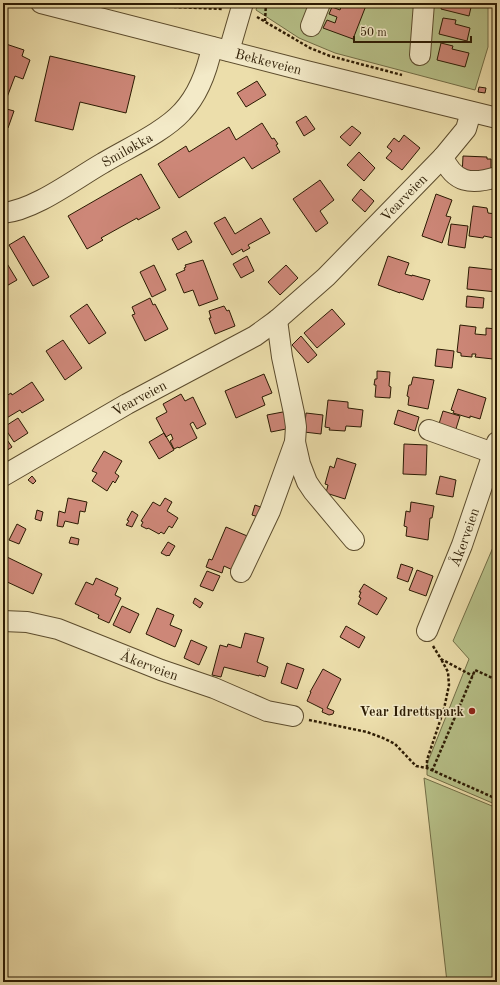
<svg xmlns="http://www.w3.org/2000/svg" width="500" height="985" viewBox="0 0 500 985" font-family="'Old Standard TT',serif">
<rect width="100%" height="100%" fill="#ecdeab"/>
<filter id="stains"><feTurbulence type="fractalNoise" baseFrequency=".005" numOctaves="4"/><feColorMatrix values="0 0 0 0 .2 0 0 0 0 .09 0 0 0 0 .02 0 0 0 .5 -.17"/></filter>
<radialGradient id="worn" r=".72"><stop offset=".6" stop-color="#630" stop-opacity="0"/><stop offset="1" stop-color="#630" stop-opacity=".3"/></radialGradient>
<path fill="#b7c189" stroke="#726e46" d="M258 3H488V47L475 90 335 53 299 38 256 10Z
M497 538V805L427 775V764L469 659 453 641Z
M424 778 497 808V982H447Z"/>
<path fill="#cd8778" stroke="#2c1b03" d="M341 3H367L353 39 323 28 327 20 335 23 337 17 329 14 332 7 340 10 342 4Z
M442 3H472L469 16 441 9Z
M443 18 456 20 455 24 470 28 467 41 439 34Z
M3 43 24 50 22 56 30 60 23 79 15 76 3 108 14 111 8 128 3 126Z
M441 43 453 46 452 49 469 53 465 67 437 60Z
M50 56 135 76 126 113 80 102 73 130 35 121Z
M257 81 266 95 246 107 237 93Z
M479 87 486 88 485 93 478 92Z
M306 116 315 129 304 136 296 122Z
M262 123 272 139 274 138 278 144 276 145 280 152 252 169 244 157 179 198 158 164 186 146 189 152 229 127 236 140Z
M352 126 361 133 350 146 340 137Z
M404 135 420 148 402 170 386 158 392 151 387 147 394 138 399 142Z
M359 152 375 168 364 181 347 165Z
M463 156 487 157V159H491V171L462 176Z
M141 174 160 208 138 220 137 218 101 238 103 240 87 249 68 216Z
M320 180 334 200 320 211 328 223 316 232 293 199Z
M361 189 374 201 365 212 352 200Z
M436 194 452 200 446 216 451 217 442 243 422 236Z
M473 206 487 208 488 213 496 214 497 211V240H493L494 238 484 236 483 238 469 236Z
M225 217 235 234 261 218 270 233 248 245 250 248 243 252 242 249 232 255 214 223Z
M451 224 468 226 465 248 448 245Z
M186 231 192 242 178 250 172 239Z
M24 236 49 277 33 286 9 245Z
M247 256 254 271 241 278 233 264Z
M388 256 409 263 405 274 412 276V275L430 280 423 300 400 292V293L378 285Z
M3 257 17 280 3 288Z
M203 260 218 299 199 306 193 290 184 293 176 274 185 270 184 268 186 267 185 265Z
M154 265 166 290 152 297 140 272Z
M286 265 298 278 280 295 268 282Z
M469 267 497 270V292L467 289Z
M467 296 484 298 483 308 466 307Z
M150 298 153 305 155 304 168 329 145 341 132 315 135 314 132 307Z
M87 304 106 333 89 344 70 316Z
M224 306 227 311 229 310 235 326 215 334 209 318H211L209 311Z
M332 309 345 324 317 348 304 333Z
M460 325 476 327 475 334 486 335V328L497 329V357L494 356 493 359 475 357 476 354H472V357L461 356V353L457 352Z
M301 336 317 355 308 363 292 345Z
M63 340 82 368 65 380 46 351Z
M437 349 454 351 452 368 435 366Z
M377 371 390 372 389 386 391 387 390 398 375 397 376 385H374L375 379H377Z
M264 374 272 393 262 397 265 405 236 418 225 391Z
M413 377 434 380 428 409 408 405 409 397 407 396 409 385H411Z
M32 382 44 400 22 413 20 410 5 419 3 416V398L11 393 12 395Z
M458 389 486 398 480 419 470 416V418L453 413 454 411 451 410Z
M181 394 185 401 193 397 206 424 197 429 193 422 190 424 197 438 179 448 178 447 174 449 170 441 173 439 171 434 166 437 156 418 167 412 163 404Z
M328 400 348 402V408L363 410 361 427 346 426 345 431 329 430 330 428 325 427Z
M398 410 419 417 415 431 394 424Z
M288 411 291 428 271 432 267 415Z
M443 411 460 416 455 432 438 427Z
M306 413 323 415 321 434 304 432Z
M18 418 28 433 14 442 4 427Z
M164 433 174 450 159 459 149 442Z
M3 434 12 447 3 453Z
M404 444 427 445 426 475 403 474Z
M104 451 122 461 115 473 119 476 115 483 113 481 107 491 92 481 97 473 92 471Z
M337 458 356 464 345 499 326 493 328 485 325 484 330 466 334 468Z
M32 476 36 481 33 484 28 480Z
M440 476 456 480 453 497 436 494Z
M68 498 87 502 85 512 80 511 78 524 65 521 63 527 57 526 59 511 65 513Z
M165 498 172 502 167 511 178 518 172 528 169 526 164 534 161 532 159 534 148 528 147 529 141 526 143 522 141 521 153 502 160 506Z
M411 502 434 506 432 518H430L428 540 406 536 407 527 404 526 406 511 410 512Z
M255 505 266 509 262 518 252 515Z
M37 510 43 512 41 521 35 519Z
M132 511 138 515 132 527 126 525 129 521 127 520Z
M17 524 26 529 19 544 9 540Z
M226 527 252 538 237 572 224 566 222 573 206 567 209 559 212 560Z
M71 537 79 539 78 545 69 543Z
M168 542 175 546 169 556 168 555 167 556 161 553Z
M7 557 42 574 33 594 3 580V566Z
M401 564 413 568 408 582 397 578Z
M417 570 433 576 426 596 409 590Z
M207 571 220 576 213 591 200 586Z
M96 578 118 588 115 595 121 598 109 623 98 618 99 615 75 604 86 582 93 585Z
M364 584 387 598 377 615 358 604 361 598 359 597 361 592H359Z
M195 598 203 603 200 608 193 603Z
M122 606 139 614 130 633 113 625Z
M157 608 174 615 170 625 182 630 175 647 146 634Z
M346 626 365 637 359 648 340 637Z
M245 633 264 638 257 662 268 667 265 677 259 675V676L224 667 221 677 212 675 220 645 227 647 228 644 241 648Z
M191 640 207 647 199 665 184 658Z
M287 663 304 669 297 689 281 683Z
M323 669 341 679 327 708 334 711 333 714 329 715 322 712 323 709 307 701 311 692H310Z"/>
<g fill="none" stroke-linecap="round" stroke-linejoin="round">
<defs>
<g id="minor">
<path id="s1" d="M41 3 302 70 497 118"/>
<path d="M311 26 320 3"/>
<path d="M229 51 243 3"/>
<path d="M420 55 424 3"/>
<path d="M443 157C454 183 471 185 497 177"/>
<path id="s2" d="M3 213C35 210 75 179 103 163 126 149 164 132 182 112 199 94 207 71 212 47"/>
<path d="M429 430 493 453"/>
<path d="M295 442 300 464 307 482 313 491 354 540"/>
<path id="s3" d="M3 476 127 404 255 336 277 320 326 277 443 157 466 129 471 112"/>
<path d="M241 572 270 511 295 442 296 427 294 413 282 357 277 320"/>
<path id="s4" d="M3 621 27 622 58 629 161 670 214 688 267 711 293 716"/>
<path id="s5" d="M427 631 462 545 497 442"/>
</g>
</defs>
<use href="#minor" stroke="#5c4c2d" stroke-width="22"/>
<path stroke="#2c1b03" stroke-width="2.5" stroke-dasharray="3 2" stroke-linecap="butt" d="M149 3 175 7 223 9
M257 17 310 48 330 56 402 75
M265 21 266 3
M433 646 441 659 473 676
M309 720 367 732 383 738 395 744 416 766 427 768 497 799
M427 768V760L444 709 449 685 448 672 441 659
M432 771 475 670 497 680"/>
<use href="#minor" stroke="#f3eac8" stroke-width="20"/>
</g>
<circle fill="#8f2418" stroke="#f3eac8" stroke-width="1.5" cx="472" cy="711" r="4"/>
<g text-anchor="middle" stroke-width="3" stroke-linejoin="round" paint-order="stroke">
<g font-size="14" fill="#2c1b03" stroke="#f3eac8">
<text dy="5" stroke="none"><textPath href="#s1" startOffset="235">Bekkeveien</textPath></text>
<text dy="5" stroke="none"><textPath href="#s2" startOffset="140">Smiløkka</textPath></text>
<text dy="5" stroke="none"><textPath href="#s3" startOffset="492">Vearveien</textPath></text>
<text dy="5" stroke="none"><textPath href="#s3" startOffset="157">Vearveien</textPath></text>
<text dy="5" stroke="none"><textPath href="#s5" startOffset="101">Åkerveien</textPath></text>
<text dy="5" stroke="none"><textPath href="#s4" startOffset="154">Åkerveien</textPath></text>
</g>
<g font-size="14" font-weight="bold" fill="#2c1b03" stroke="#f3eac8" text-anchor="end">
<text x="464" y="716">Vear Idrettspark</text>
</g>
</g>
<rect width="500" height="985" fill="none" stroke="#ecdeab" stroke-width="16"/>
<rect x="4" y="4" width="492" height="977" fill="none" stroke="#2c1b03" stroke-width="2"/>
<rect x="8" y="8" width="484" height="969" fill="none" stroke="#2c1b03"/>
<path d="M354 36v6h117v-6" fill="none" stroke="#2c1b03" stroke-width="2"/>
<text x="360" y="36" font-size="12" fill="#2c1b03" stroke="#f3eac8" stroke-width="3" paint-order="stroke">50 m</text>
<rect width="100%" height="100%" filter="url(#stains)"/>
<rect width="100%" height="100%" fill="url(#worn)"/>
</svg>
